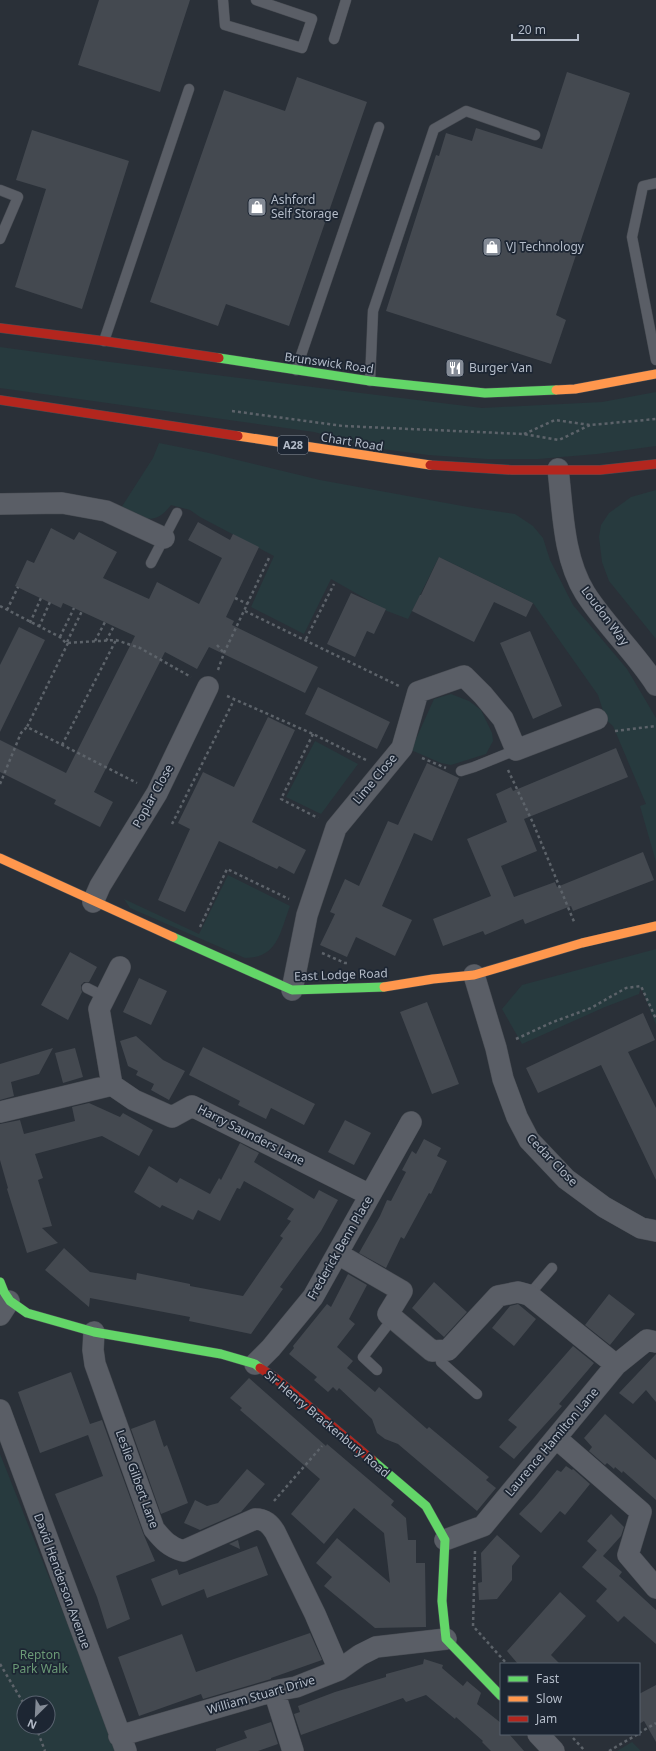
<svg xmlns="http://www.w3.org/2000/svg" width="656" height="1751" viewBox="0 0 656 1751" font-family="'Noto Sans',sans-serif">
<rect width="100%" height="100%" fill="#2a3038"/>
<path fill="#273a3e" fill-rule="evenodd" d="M0 347 110 362 482 408 602 402 656 392V446L597 454 538 459H487L428 455 374 448 314 432 0 388Z
M159 443 209 453 320 480 468 507 515 514 533 526 543 538 550 560 573 605 627 669 656 718V862L640 806 646 804 613 726 606 720 598 695 533 603 439 557 408 619 387 611 331 579 304 634 251 607 274 556 200 517 190 510 171 505C153 528 145 517 121 508L153 458Z
M656 490V639L609 581 602 562 599 537 601 525 609 513 631 497Z
M451 694 469 701 481 710 492 733 493 741 486 754 451 765 441 763 411 750 434 699Z
M315 741 358 764 321 814 286 797Z
M228 875 290 906C280 932 278 958 245 958L130 908 124 899 199 934Z
M656 949V1025L641 987 639 994 605 1007 522 1044 502 1009 522 985Z
M0 1454 118 1751H0ZM24 1703H48V1727H24Z
M632 1742 641 1751H617Z"/>
<path fill="#444950" d="M99 0H190L160 92 78 65Z
M567 72 630 93 556 315 566 320 551 364 386 311 436 155 439 156 446 133 472 141 476 128 542 149Z
M297 77 367 102 289 326 226 304 218 326 150 302 224 90 285 111Z
M32 130 129 161 82 309 15 287 46 189 16 180Z
M198 522 230 540 233 534 259 547 226 617 234 621 232 625 318 667 305 693 209 647 197 669 165 652 94 792 113 802 100 827 54 804 56 800 0 772V740L66 773 135 636 63 603 61 608 15 586 27 560 34 563 51 528 74 540 79 532 117 552 103 578 149 599 157 582 199 604 222 558 188 540Z
M439 557 533 603 526 617 494 602 474 642 412 611 420 595H421Z
M351 593 386 609 374 634 367 631 355 657 327 644Z
M19 627 45 640 0 732V665Z
M530 631 562 706 533 719 500 643Z
M318 687 390 722 377 749 305 714Z
M268 717 295 730 252 822 306 850 294 874 279 866 277 869 219 841 185 912 158 900 190 829 178 823 203 772 234 787Z
M616 748 628 777 524 819 537 851 501 866 514 897 555 882 557 887 643 852 654 880 573 911 571 906 525 924 523 919 485 935 483 931 443 946 433 919 491 896 467 839 507 822 496 794 511 787 513 791Z
M427 763 459 778 432 841 414 833 382 906 412 920 395 956 356 937 347 957 320 945 335 914 330 912 345 879 359 886 388 821 398 825Z
M70 952 97 967 89 982H84L81 985V989L82 992 68 1020 41 1005Z
M139 978 167 991 151 1025 123 1012Z
M427 1002 459 1084 432 1094 400 1012Z
M643 1013 655 1040 628 1052 656 1108V1180L601 1065 538 1093 526 1068Z
M136 1036 163 1060 185 1071 169 1100 151 1090 154 1084 136 1075 138 1071 128 1066 120 1041Z
M203 1047 315 1104 304 1125 271 1108 266 1119 238 1105 240 1101 189 1075Z
M53 1048 39 1074 11 1082 14 1096 0 1100V1064Z
M75 1048 83 1077 63 1083 55 1053Z
M89 1103 120 1117 123 1113 153 1130 139 1156 102 1136 35 1154 43 1178 38 1180 52 1226 42 1228 58 1243 27 1253 7 1189 8 1188 0 1160V1124L20 1120 24 1134 75 1121 72 1107Z
M345 1120 371 1133 354 1165 328 1152Z
M424 1139 441 1148 437 1156 447 1161 431 1194 429 1193 404 1239 401 1237 386 1268 359 1253 380 1216 387 1200 391 1201 406 1172 402 1170 412 1151 416 1154Z
M240 1143 259 1153 254 1162 314 1199 319 1190 338 1200 321 1231 280 1287 283 1289 251 1334 189 1321 190 1317 90 1298 89 1307 45 1270 64 1248 90 1272 136 1280 137 1273 190 1284V1286L243 1296 283 1238 280 1236 291 1221 287 1219 294 1209 244 1181 240 1189 237 1188 220 1221 198 1210 193 1220 162 1205 160 1208 134 1192 149 1166 177 1183 180 1178 210 1194 219 1178 221 1180Z
M348 1274 367 1285 349 1319 355 1324 337 1347 353 1361 347 1368 375 1392 379 1387 427 1429 429 1427 489 1477 486 1480 496 1488 477 1511 398 1444 385 1439 377 1433 372 1419 339 1388 337 1391 333 1387 328 1392 314 1380 317 1377 289 1354 294 1348 293 1346 327 1304 331 1307Z
M434 1282 467 1312 444 1337 412 1308Z
M609 1294 635 1314 610 1345 585 1325Z
M518 1304 536 1319 514 1346 492 1328 510 1306Z
M573 1346 594 1363 559 1404 562 1406 514 1459 499 1447 517 1427 508 1420Z
M656 1354V1402L646 1390 633 1404 619 1393Z
M71 1372 90 1424 102 1420 143 1533 155 1561 116 1576 130 1619 107 1629 97 1597 55 1494 103 1476 88 1435 40 1453 18 1392Z
M249 1378 326 1446 327 1444 394 1501 391 1505 406 1518 408 1540H416V1563H425L426 1627 375 1628 324 1586 332 1577 316 1563 337 1538 390 1583 384 1533 354 1508 324 1544 291 1514 320 1479 240 1410 242 1408 230 1398Z
M605 1414 656 1460V1500L623 1471 622 1473 615 1467 614 1469 607 1463 605 1465 589 1451 592 1447 584 1438Z
M155 1420 164 1447 167 1445 188 1503 161 1514 131 1429Z
M566 1466 572 1470 573 1469 590 1484 565 1515 560 1511 541 1533 519 1514 534 1498 557 1470 561 1472Z
M247 1469 265 1484 241 1512 200 1530 184 1523 195 1500 207 1506 218 1503Z
M611 1514 624 1527 621 1536 603 1556 622 1572 619 1576 656 1610V1644L624 1616 618 1622 596 1601 607 1589 582 1567 597 1550 600 1553 587 1541Z
M497 1535 520 1556 512 1566V1580L497 1599 479 1600 478 1583 482 1582 481 1553Z
M238 1540 240 1549 229 1544Z
M257 1546 268 1575 207 1598 204 1589 162 1606 151 1579 177 1569 179 1575Z
M560 1592 586 1616 551 1655 560 1664H518L507 1651Z
M310 1633 322 1660 271 1678V1679L203 1699 201 1694 139 1716 118 1657 182 1634 196 1672Z
M424 1659 443 1665 442 1668 463 1686 467 1681 479 1691 481 1693 477 1704 501 1723V1734H509L524 1751H491L482 1742 483 1741 456 1717 455 1719 426 1695 406 1702 403 1698 301 1735 294 1714 300 1712 298 1706 335 1692 386 1677V1674L423 1664Z
M656 1685V1742L644 1721 639 1724V1694Z
M271 1722 278 1744 258 1751H216V1749L247 1738 244 1731Z"/>
<g fill="none" stroke-linecap="round" stroke-linejoin="round">
<defs>
<path id="lane" d="M223 0 225 25 302 48 312 19 256 0
M334 39 346 0
M656 183 643 186 632 237 656 360
M0 190 18 197 0 239
M104 341 189 89
M296 370 379 127
M370 381 373 311 434 129 466 111 535 135
M151 563 177 513
M461 771 474 767 516 750
M87 988 105 997
M529 1295 552 1268
M441 1350V1362L477 1394
M377 1370 363 1357 393 1318"/>
<path id="street" d="M558 469C563 511 563 557 585 593 606 626 635 652 656 685
M0 504 62 503 106 511 164 538
M93 902 100 886 157 793 208 687
M474 975 496 1048 503 1079 517 1117 529 1140 566 1179 604 1207 641 1228 656 1231
M292 990 307 915 336 828 402 748 418 692 464 676 483 695 503 719 516 750 597 719
M112 1085 99 1009 120 967
M0 1112 112 1085 134 1100 172 1117 192 1106 370 1195
M338 1254 402 1291 388 1314 432 1351 448 1350 498 1296 518 1292 529 1295 616 1365
M0 1315 9 1301
M94 1332 93 1350 95 1364 154 1529C163 1540 169 1547 183 1551L255 1519C265 1519 270 1524 275 1532L315 1614 339 1670
M255 1364 271 1348 313 1297 411 1122
M0 1410 126 1751
M556 1438 641 1512 628 1555 656 1588
M445 1540 483 1526 616 1365 647 1340 656 1342
M274 1691 293 1751
M538 1734 554 1751
M119 1736 274 1691 296 1687 339 1670 360 1655 376 1647 446 1639"/>
<path id="fast" d="M219 358 370 381 485 393 556 390
M173 937 292 990 384 987
M0 1282 4 1292 10 1301 27 1313 94 1332 221 1354 255 1364 260 1368
M372 1460 426 1506 445 1540 442 1601 446 1639 501 1696"/>
<path id="slow" d="M556 390 575 389 656 374
M238 436 430 465
M0 858 173 937
M384 987 433 979 474 975 582 943 656 926"/>
<path id="jam" d="M0 328 104 341 219 358
M0 400 238 436
M430 465 512 470H600L656 464
M260 1368 274 1377 372 1460"/>
</defs>
<use href="#lane" stroke="#484c53" stroke-width="11"/>
<use href="#street" stroke="#484c53" stroke-width="22"/>
<use href="#fast" stroke="#484c53" stroke-width="10"/>
<use href="#slow" stroke="#484c53" stroke-width="10"/>
<use href="#jam" stroke="#484c53" stroke-width="10"/>
<path stroke="#5d636a" stroke-width="2.5" stroke-dasharray="3 3" stroke-linecap="butt" d="M232 411 343 426 523 434 559 440 590 425
M524 434 555 420 590 425 656 419
M235 598 248 604
M0 606 60 637 66 643 116 640 140 648 191 677
M7 610 18 587
M245 611 399 686
M30 623 41 598
M39 627 50 602
M60 637 74 608
M306 639 334 584
M95 641 105 622
M106 641 114 626
M67 642 82 611
M68 643 27 727 137 783
M217 645 224 653
M218 670 224 653 269 558
M227 696 313 734 366 760
M615 731 656 726
M313 734 281 799 318 818
M62 745 116 640
M422 758 446 768
M508 770 533 823 575 924
M0 784 21 733 27 727
M172 824 234 700
M200 927 227 869 289 899
M322 953 345 963H349
M516 1039 553 1022 591 1008 626 988 641 986 656 1019
M274 1501 322 1446
M475 1551 473 1626 507 1664
M0 1664 24 1704
M36 1727 45 1751
M639 1733 656 1723
M573 1738 585 1751
M609 1751 638 1734"/>
<use href="#lane" stroke="#5a5e66" stroke-width="10"/>
<use href="#street" stroke="#5a5e66" stroke-width="21"/>
<use href="#fast" stroke="#63d668" stroke-width="9"/>
<use href="#slow" stroke="#ff974d" stroke-width="9"/>
<use href="#jam" stroke="#b3261e" stroke-width="9"/>
</g>
<defs>
<symbol id="shop-square" viewBox="-11 -11 22 22"><rect x="-9" y="-9" width="18" height="18" rx="4" fill="#848b96" stroke="#1d2633"/><path d="M-5-2.5h2.3a2.7 3.5 0 0 1 5.4 0H5L5.5 6h-11ZM-1.5-2.5h3a1.5 2.3 0 0 0-3 0Z" fill="#fff"/></symbol>
<symbol id="restaurant-square" viewBox="-11 -11 22 22"><rect x="-9" y="-9" width="18" height="18" rx="4" fill="#848b96" stroke="#1d2633"/><path d="M-5-6h1v4h1v-4h1v4h1v-4h1v5L-1.5 .5V6h-2V.5L-5-1ZM5-6V6H3V1.5H1.5Q1.5-4 5-6Z" fill="#fff"/></symbol>
</defs>
<g fill-rule="evenodd">
<use href="#shop-square" x="246" y="196" width="22" height="22"/>
<use href="#shop-square" x="481" y="236" width="22" height="22"/>
<use href="#restaurant-square" x="444" y="357" width="22" height="22"/>
</g>
<g text-anchor="middle" stroke-width="3.5" stroke-linejoin="round" paint-order="stroke">
<rect fill="#1d2633" stroke="#878f9c" stroke-width="1" x="278" y="436" width="30" height="18" rx="3"/>
<g font-size="11" font-weight="bold" fill="#b4bcc9">
<text x="293" y="449">A28</text>
</g>
<g font-size="12" fill="#b4bcc9" stroke="#1d2633" text-anchor="start">
<text x="271" y="204">Ashford<tspan x="271" dy="14">Self Storage</tspan></text>
<text x="506" y="251">VJ Technology</text>
<text x="469" y="372">Burger Van</text>
</g>
<g font-size="12" fill="#b4bcc9" stroke="#1d2633">
<text transform="translate(329 363) rotate(8)" y="4">Brunswick Road</text>
<text transform="translate(352 442) rotate(9)" y="4">Chart Road</text>
<text transform="translate(605 616) rotate(53)" y="4">Loudon Way</text>
<text transform="translate(375 779) rotate(-50)" y="4">Lime Close</text>
<text transform="translate(153 796) rotate(-61)" y="4">Poplar Close</text>
<text transform="translate(341 975) rotate(-2)" y="4">East Lodge Road</text>
<text transform="translate(251 1135) rotate(27)" y="4">Harry Saunders Lane</text>
<text transform="translate(552 1160) rotate(46)" y="4">Cedar Close</text>
<text transform="translate(340 1248) rotate(-60)" y="4">Frederick Benn Place</text>
<text transform="translate(327 1424) rotate(40)" y="4">Sir Henry Brackenbury Road</text>
<text transform="translate(552 1442) rotate(-50)" y="4">Laurence Hamilton Lane</text>
<text transform="translate(137 1479) rotate(70)" y="4">Leslie Gilbert Lane</text>
<text transform="translate(62 1581) rotate(70)" y="4">David Henderson Avenue</text>
<text transform="translate(261 1695) rotate(-16)" y="4">William Stuart Drive</text>
</g>
<g font-size="12" fill="#6b9a76" stroke="#1d2633">
<text x="40" y="1659">Repton<tspan x="40" dy="14">Park Walk</tspan></text>
</g>
</g>
<rect x="500" y="1663" width="140" height="72" fill="#1d2633" stroke="#59626f"/>
<rect x="508" y="1676" width="20" height="6" fill="#63d668" stroke="#59626f"/>
<text x="536" y="1683" font-size="12" fill="#b4bcc9">Fast</text>
<rect x="508" y="1696" width="20" height="6" fill="#ff974d" stroke="#59626f"/>
<text x="536" y="1703" font-size="12" fill="#b4bcc9">Slow</text>
<rect x="508" y="1716" width="20" height="6" fill="#b3261e" stroke="#59626f"/>
<text x="536" y="1723" font-size="12" fill="#b4bcc9">Jam</text>
<g transform="translate(36 1715) rotate(204)"><circle r="19" fill="#1d2633" stroke="#59626f"/>
<path d="M0-3L7 15L0 10L-7 15Z" fill="#848b96"/>
<text y="-6" font-size="11" font-weight="bold" text-anchor="middle" fill="#b4bcc9">N</text>
</g>
<path d="M512 34v6h66v-6" fill="none" stroke="#b4bcc9" stroke-width="2"/>
<text x="518" y="34" font-size="12" fill="#b4bcc9" stroke="#1d2633" stroke-width="3" paint-order="stroke">20 m</text>
</svg>
